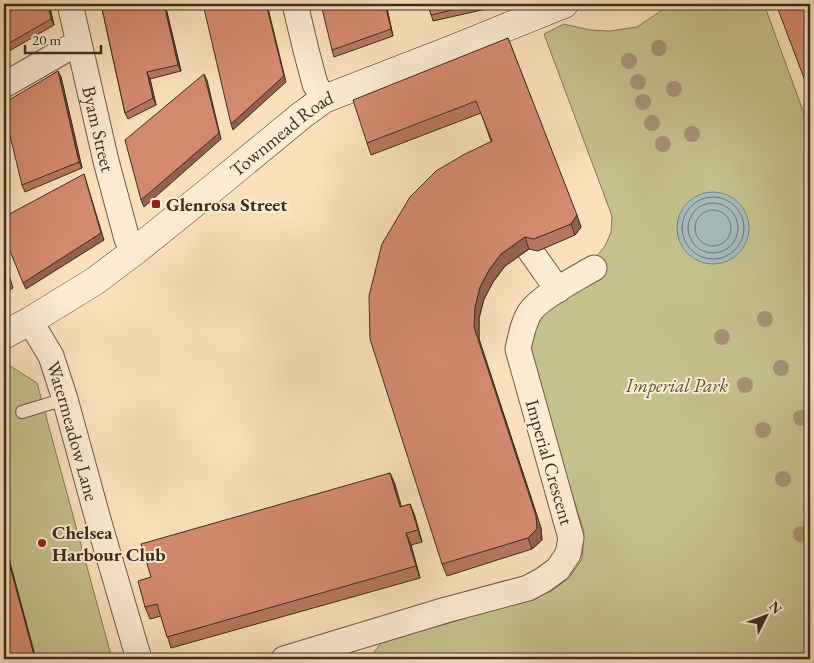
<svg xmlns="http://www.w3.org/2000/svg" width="814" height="663" viewBox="0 0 814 663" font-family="'EB Garamond',serif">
<rect width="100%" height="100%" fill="#fae1bc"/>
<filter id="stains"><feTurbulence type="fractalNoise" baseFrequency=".004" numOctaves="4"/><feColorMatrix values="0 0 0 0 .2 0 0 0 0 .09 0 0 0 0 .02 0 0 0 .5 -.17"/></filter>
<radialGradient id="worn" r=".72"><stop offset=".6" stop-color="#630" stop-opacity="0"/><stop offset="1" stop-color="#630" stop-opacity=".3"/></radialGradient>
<path fill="#c4c18d" stroke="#807856" d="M671 4H764L810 130V659H368L383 641 449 623 550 592 569 578 582 559 584 532 528 357 537 320 596 257 605 246 611 232 612 216 544 34 564 24 590 30 610 31 637 27Z
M4 362 37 383 112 659H4Z"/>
<path fill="#a4bbbc" stroke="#7a837e" d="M677 228a36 36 0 1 1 72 0a36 36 0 1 1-72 0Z"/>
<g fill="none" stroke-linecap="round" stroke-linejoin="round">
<path stroke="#70746e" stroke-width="1" d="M682 228a31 31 0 1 1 62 0a31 31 0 1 1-62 0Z
M688 228a25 25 0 1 1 50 0a25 25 0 1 1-50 0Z
M695 228a18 18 0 1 1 36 0a18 18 0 1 1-36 0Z"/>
<defs>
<path id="lane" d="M22 412 65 399"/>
<g id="street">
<path id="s1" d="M70 4 106 161 127 239 135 251"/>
<path d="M295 4 306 50 315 84 324 99"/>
<path d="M4 85 67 49 78 44"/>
<path d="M529 249 558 290"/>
<path id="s2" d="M30 321 51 356 65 399 99 523 139 659"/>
<path d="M284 659 446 610 528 588 543 580 558 569 568 554 571 538 518 349C521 336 523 323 530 312 540 297 577 278 594 268"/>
</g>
<g id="secondary">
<path id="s3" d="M4 335 30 321 95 281 135 251 212 189 302 115 324 99 453 49 564 4"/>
</g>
</defs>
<use href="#lane" stroke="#6c5b47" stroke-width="14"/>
<use href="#street" stroke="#6c5b47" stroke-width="27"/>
<use href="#secondary" stroke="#3c2e20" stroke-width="29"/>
<use href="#lane" stroke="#fcecd3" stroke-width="12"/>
<use href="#street" stroke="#fcecd3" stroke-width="25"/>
<use href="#secondary" stroke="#fcecd3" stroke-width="28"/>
</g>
<g fill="#a49375">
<circle cx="659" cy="48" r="8"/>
<circle cx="629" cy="61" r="8"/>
<circle cx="638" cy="82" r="8"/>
<circle cx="674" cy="89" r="8"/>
<circle cx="643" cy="102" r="8"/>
<circle cx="652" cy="123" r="8"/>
<circle cx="692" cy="134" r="8"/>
<circle cx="663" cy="144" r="8"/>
<circle cx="765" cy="319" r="8"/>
<circle cx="722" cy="337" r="8"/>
<circle cx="781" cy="368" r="8"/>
<circle cx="745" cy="385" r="8"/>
<circle cx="801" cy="418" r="8"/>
<circle cx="763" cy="430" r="8"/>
<circle cx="783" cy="479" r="8"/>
<circle cx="801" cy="534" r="8"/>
</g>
<path fill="#b7775f" stroke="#3c2e20" d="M4 4H49L54 25 4 54Z
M101 4H165L181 71 150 79 156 105 128 119 125 113Z
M386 4 393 36 334 57 332 50Z
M428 4H494L495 7 433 21Z
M508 38 581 227 575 235 538 251 529 249 505 266 493 282 484 299 479 318V339L541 528 542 540 532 549 447 576 442 564 491 141 481 113 371 155 367 143Z
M61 77 82 168 25 192 22 185Z
M4 268 10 278 13 288 4 293Z
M390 473 401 507 410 504 422 542 411 545 420 578 171 648 161 616 150 619 145 607 151 577Z"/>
<path fill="#95614e" stroke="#3c2e20" d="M48 4H49L54 25 51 19Z
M164 4H165L181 71 178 65Z
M266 4H267L286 82 233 130 231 124Z
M385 4H386L393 36 391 29Z
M58 71 61 77 82 168 79 162Z
M147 72 150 79 156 105 153 98Z
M204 74 207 80 221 139 144 207 141 200Z
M84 174 104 240 26 289 23 283Z
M577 215 581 227 575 235 571 224Z
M525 237 529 249 505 266 493 282 484 299 479 318V339L541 528 542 540 532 549 528 538 474 327 475 307 480 287 489 270 501 254Z
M390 473 395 484 405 519 400 507Z
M410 504 415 516 422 542 418 530Z
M406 533 411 545 420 578 416 566Z
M4 540 36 659H35L4 544Z"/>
<path fill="#d58a6f" stroke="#3c2e20" d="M4 4H48L51 19 4 46Z
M101 4H164L178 65 147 72 153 98 125 113Z
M203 4H266L284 76 231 124Z
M321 4H385L391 29 332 50Z
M428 4H477L431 15Z
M776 4H810V94Z
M508 38 577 215 571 224 534 239 525 237 501 254 489 270 480 287 475 307 474 327 536 516 537 529 528 538 442 564 370 339 369 296 382 244 410 197 436 171 463 155 492 141 476 101 367 143 353 100Z
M58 71 79 162 22 185 4 111V103Z
M204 74 219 133 141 200 125 140Z
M84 174 101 233 23 283 4 236V217Z
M4 268 10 278 4 282Z
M390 473 400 507 410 504 418 530 406 533 416 566 167 637 157 604 145 607 138 581 151 577 141 544Z
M4 544 35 659H4Z"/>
<g fill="#8f2418" stroke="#fcecd3" stroke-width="2">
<rect x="151" y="199" width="10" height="10" rx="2.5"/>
<circle cx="42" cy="543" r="5"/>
</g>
<g text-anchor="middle" stroke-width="4" stroke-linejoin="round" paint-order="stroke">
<g font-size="19" fill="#3c2e20" stroke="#fcecd3">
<text dy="7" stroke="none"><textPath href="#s1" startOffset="128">Byam Street</textPath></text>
<text dy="7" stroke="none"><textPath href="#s3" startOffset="344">Townmead Road</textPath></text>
<text dy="7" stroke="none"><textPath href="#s2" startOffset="119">Watermeadow Lane</textPath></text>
<text transform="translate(550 462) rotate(74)" y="7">Imperial Crescent</text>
</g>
<g font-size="19" font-weight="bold" fill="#3c2e20" stroke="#fcecd3" text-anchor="start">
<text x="166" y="211">Glenrosa Street</text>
<text x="52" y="539">Chelsea<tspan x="52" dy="22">Harbour Club</tspan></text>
</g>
<g font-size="19" font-style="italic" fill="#5e533b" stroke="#fcecd3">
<text x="677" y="392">Imperial Park</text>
</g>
</g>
<rect width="814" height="663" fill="none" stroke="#fae1bc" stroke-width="20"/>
<rect x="5" y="5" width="804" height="653" fill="none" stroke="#3c2e20" stroke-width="2.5"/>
<rect x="10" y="10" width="794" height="643" fill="none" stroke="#3c2e20"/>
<g transform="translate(766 616) rotate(48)" stroke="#fcecd3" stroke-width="4" paint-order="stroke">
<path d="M0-4L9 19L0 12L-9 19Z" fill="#3c2e20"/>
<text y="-8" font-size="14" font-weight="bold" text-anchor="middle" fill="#3c2e20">N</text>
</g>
<path d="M25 45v8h76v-8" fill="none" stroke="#3c2e20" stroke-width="2.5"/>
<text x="32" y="45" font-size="15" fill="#3c2e20" stroke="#fcecd3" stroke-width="4" paint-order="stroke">20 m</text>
<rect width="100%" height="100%" filter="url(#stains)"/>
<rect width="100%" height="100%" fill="url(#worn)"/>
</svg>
